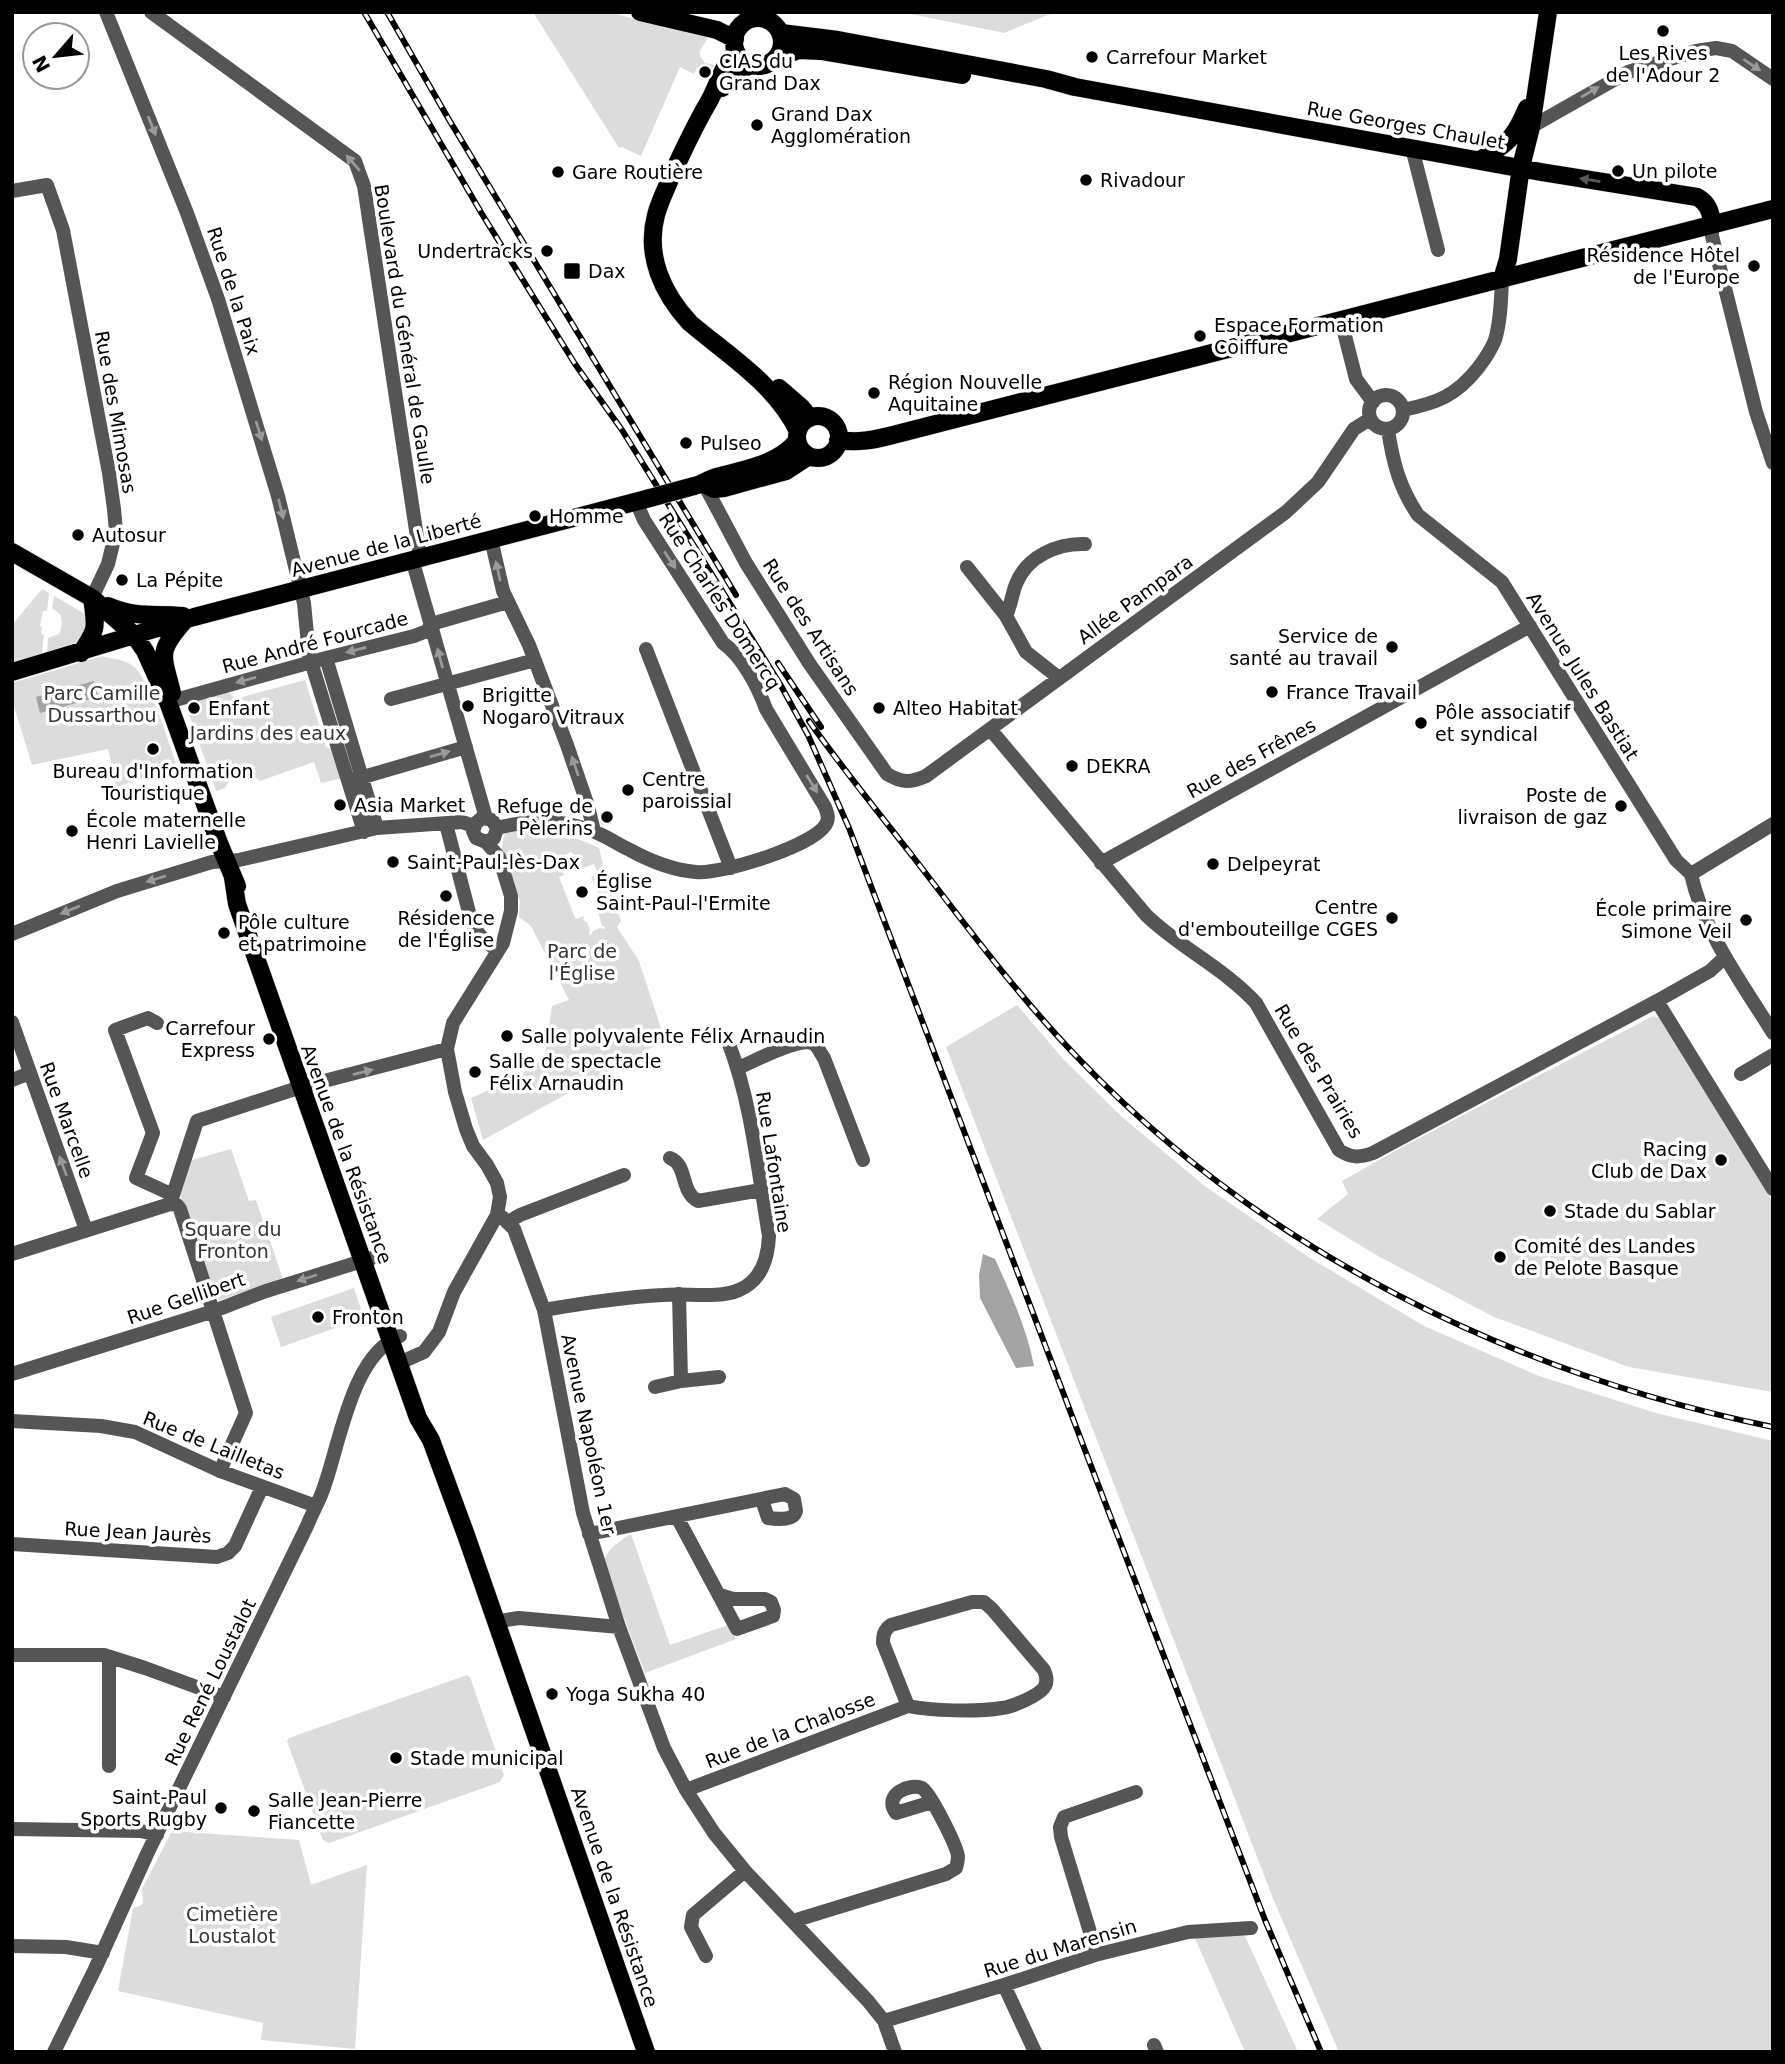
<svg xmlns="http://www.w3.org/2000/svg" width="1785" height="2064" viewBox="0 0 1785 2064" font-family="'DejaVu Sans',sans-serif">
<rect width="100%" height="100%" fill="#fff"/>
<path fill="#dcdcdc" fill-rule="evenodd" d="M533 12H611L637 20 708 37C706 44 699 47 700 56L705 63 715 65 708 72 697 67 694 74 680 67 641 156 622 147 619 148Z
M901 12H1055L1004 33Z
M42 589 49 593 47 611H43L40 626 42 627 41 634 44 635 42 653 12 664V625Z
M54 596 85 614 88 619 85 632 78 642 47 652 48 638 59 634 62 625 61 615 52 608Z
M102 656C113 660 123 658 133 666 149 677 169 744 177 766L117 787 108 749 32 765 12 700V683Z
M305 680 326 747 336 751 344 778 321 783 314 762 260 781 248 771C234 775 232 775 225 788L216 791 186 706 187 703 229 692 235 699Z
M524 825C549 831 575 836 599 848L605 874 621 921 617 927 639 961 665 1040 483 1140 471 1098 518 1077 545 1056 552 1006 569 1000 531 926 519 917 520 901 501 851 504 836 509 829ZM571 852 579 859 583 868 594 864 598 874 591 877 605 908 598 911 602 926 605 927 604 929 600 928 593 931 591 935 589 934 590 930 587 922 583 920 584 916 576 919 574 915 559 877 564 875 560 866V857Z
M1017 1005 1064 1060 1122 1117 1206 1187 1310 1258 1424 1326 1539 1376 1656 1413 1773 1441V2052H1339L1274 1901 946 1047Z
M1653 1016 1660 1018 1773 1202V1392L1629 1367 1494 1317 1378 1256 1317 1219 1348 1194 1342 1181 1404 1146Z
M231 1149 249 1201 256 1200 283 1279 220 1300 216 1298 179 1192 189 1161Z
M354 1288 364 1318 281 1347 271 1317Z
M631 1534 670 1645 728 1625 736 1639 645 1673 604 1566C604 1550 618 1542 631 1534Z
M467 1675 470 1677 504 1775 500 1782 329 1843 323 1840 287 1741 289 1738Z
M172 1831 299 1840 311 1885 367 1865 355 2049 261 2040 263 2023 118 1991 133 1908 140 1906 143 1903 142 1889Z
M1243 1932 1298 2052H1245L1194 1936Z"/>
<path fill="#a3a3a3" d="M94 681 98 697 40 713 36 697Z
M983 1254 995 1259C1011 1294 1027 1329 1034 1366L1016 1368 980 1298 979 1275Z"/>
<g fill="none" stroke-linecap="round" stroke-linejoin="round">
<defs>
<path id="major" d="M640 12 717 30 735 39
M734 42a24 24 0 1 1 48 0a24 24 0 1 1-48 0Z
M781 33 838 40 1046 79 1075 87 1541 172 1697 197C1708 203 1711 212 1712 224
M736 52C722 66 718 86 708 103 695 125 685 147 674 170 668 185 660 200 656 215 645 256 663 294 690 323 729 356 775 384 798 431
M776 58 799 50 821 51 962 75
M722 88C728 76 738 70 751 65
M1480 160C1508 144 1515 137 1527 108
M1502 279 1508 259 1521 167 1531 127 1548 12
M779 388 801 407 810 418
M797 437a21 21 0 1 1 42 0a21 21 0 1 1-42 0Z
M838 440C858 443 874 440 893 435L1773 209
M704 484 714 489 724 488 786 471 809 456
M694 486C704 484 706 480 716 477 745 469 777 465 797 441
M12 552 92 598 134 635 145 651 168 702 219 843 237 886
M108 606C139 619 152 613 183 616
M81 653C98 627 96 629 92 598
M12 672 194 617 650 498
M172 693C163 655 156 653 184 621
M233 878 237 904 418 1418 431 1440 466 1535 646 2052"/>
</defs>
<use href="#major" stroke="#dbdbdb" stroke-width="19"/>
<path stroke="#555" stroke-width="14" d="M106 12 187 213 218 299 278 496 304 603 309 655 364 832
M151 12 355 161 364 186 420 557
M1531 127 1628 72 1696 51 1716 48 1732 51 1773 79
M1412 148 1438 250
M12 191 47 185 63 230 109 473 114 509 116 531 108 564 92 598
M1712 224V236L1756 412 1773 463
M1341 320 1356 379 1373 402
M1369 412a17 17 0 1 1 34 0a17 17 0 1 1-34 0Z
M1403 410C1437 403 1456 396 1478 368 1485 359 1491 350 1495 340 1501 320 1501 299 1502 279
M1388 430C1393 462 1399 487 1418 515L1502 582 1676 860 1691 874
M704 484 746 563 809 663 887 774C902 783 910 783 926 776L1286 512 1318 482 1354 429 1370 419
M491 539 503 591 529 645 567 745 587 803 594 831
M412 559 486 818
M967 567 1006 616 1026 652 1059 678
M1006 616C1011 605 1012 594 1016 584 1027 556 1058 543 1085 544
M646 649 731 868
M326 658 377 828
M391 699 535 660
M168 702 326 658 414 636 427 631 431 625 438 622 508 602
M990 729 1146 915C1180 948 1224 968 1256 1003L1339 1150C1351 1158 1359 1158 1373 1153L1657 1001 1710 971 1725 957
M353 780 466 747
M446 824 471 920C477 935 486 942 498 951
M497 828C528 820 562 819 592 831 605 835 617 844 630 850 650 861 673 870 696 872 720 875 819 845 827 822 829 817 827 812 825 807L766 709C758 687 742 656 723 643L644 520 636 501
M1101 863 1530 626
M1691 874C1704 933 1742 983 1773 1033
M1691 874 1773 824
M12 934 117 891 212 862 239 860 377 828 462 822 474 826
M1657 1001 1773 1189
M12 1022 86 1230
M157 1023 148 1018 115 1030 153 1133 136 1178 173 1195
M738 1068C753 1062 800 1036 814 1044 818 1047 821 1054 824 1058L863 1160
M1741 1074 1773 1055
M12 1080 30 1073
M670 1158C688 1165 680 1192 698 1201L761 1190
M170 1204 197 1121 301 1087 447 1049
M497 1215 502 1217 514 1229 544 1310 583 1513 619 1627 664 1748 686 1790 714 1833 745 1871 868 2001 884 2021 895 2052
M508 1222 520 1215 624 1175
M12 1254 170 1204 177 1205 180 1209 246 1413 220 1471
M679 1294 681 1381
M544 1310C584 1303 623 1297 663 1295 686 1293 719 1299 739 1290 761 1281 768 1258 769 1236 758 1172 752 1105 729 1044
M399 1363 424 1352 439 1332 454 1292 497 1215 500 1197 497 1183 487 1165 473 1146 466 1129 455 1092 447 1049 453 1023 503 943 511 911V896L499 857 486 842 476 838 473 831 476 823 482 818 492 820 497 828 494 838 486 842
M12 1374 214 1311 266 1291 372 1258
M655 1387 681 1381 719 1377
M12 1421 101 1426 135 1432 220 1471 316 1506
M677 1517 737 1629 773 1616 774 1610 771 1602 765 1599H733L720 1595
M589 1534 785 1494 794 1499C794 1501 796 1509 796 1511 794 1521 775 1519 768 1518L762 1500
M12 1544 217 1557 228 1553 235 1546 262 1487
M498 1624 506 1620 519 1618 619 1627
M12 1655H104L145 1668 224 1697
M109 1657V1766
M686 1790 908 1706C931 1711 978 1712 1002 1708 1012 1707 1041 1695 1045 1686 1048 1680 1046 1675 1044 1670L992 1609 984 1602H972L891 1625C884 1630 883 1635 883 1643L908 1706
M12 1829 141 1831 157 1835
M793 1921 946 1874 956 1868C957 1864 958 1861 958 1857 958 1848 930 1792 922 1788 912 1783 882 1793 896 1813L932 1802
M12 1946 66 1947 103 1953
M1095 1955 1090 1932 1061 1837 1060 1827 1064 1817 1136 1792
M706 1956 691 1927 693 1915 745 1871
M1004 1985 1035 2052
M884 2021 1004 1985 1095 1955 1188 1932 1251 1928
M1154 2045 1157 2052
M54 2052 95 1969 147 1854 307 1526C312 1513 320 1500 324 1487 340 1443 352 1354 400 1336"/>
<use href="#major" stroke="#000" stroke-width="18"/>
<defs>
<path id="rail" d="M364 12 482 214 575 364 622 430 780 684 808 735 849 828 1083 1445 1265 1920 1321 2052
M387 12 448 118 736 595
M778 663 821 727
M809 721C842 768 879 813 914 858 967 927 1019 997 1079 1059 1263 1251 1514 1374 1773 1427"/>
</defs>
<use href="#rail" stroke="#000" stroke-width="6"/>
<use href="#rail" stroke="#fff" stroke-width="3.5" stroke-dasharray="10" stroke-linecap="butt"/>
<defs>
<path id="major-bridge" d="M650 498 694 486"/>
</defs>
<use href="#major-bridge" stroke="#dbdbdb" stroke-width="19" stroke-linecap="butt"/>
<use href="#major-bridge" stroke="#000" stroke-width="18"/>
</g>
<defs><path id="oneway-solid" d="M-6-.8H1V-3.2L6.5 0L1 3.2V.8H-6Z" transform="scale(1.75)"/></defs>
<g fill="#999">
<use href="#oneway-solid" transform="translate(1752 65) rotate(34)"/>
<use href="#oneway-solid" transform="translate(1590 92) rotate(-30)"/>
<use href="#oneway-solid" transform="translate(152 126) rotate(68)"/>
<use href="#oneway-solid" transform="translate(353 163) rotate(-131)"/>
<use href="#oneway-solid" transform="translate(259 431) rotate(73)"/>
<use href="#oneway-solid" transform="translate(281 509) rotate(76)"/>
<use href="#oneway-solid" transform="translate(670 560) rotate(57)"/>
<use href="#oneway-solid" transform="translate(498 571) rotate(-103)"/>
<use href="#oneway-solid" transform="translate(356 650) rotate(166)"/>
<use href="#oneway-solid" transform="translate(440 658) rotate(-105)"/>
<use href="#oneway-solid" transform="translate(246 680) rotate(165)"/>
<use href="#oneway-solid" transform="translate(440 754) rotate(-16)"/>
<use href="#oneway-solid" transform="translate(575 766) rotate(-109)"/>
<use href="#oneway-solid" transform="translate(812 784) rotate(59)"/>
<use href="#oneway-solid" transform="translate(156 879) rotate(163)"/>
<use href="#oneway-solid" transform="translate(70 910) rotate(158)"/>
<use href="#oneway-solid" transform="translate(363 1072) rotate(-14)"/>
<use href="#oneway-solid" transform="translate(63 1166) rotate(-110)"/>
<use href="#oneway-solid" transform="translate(307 1278) rotate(162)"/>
</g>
<use fill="#595959" href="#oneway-solid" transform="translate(1590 180) rotate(-171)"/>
<g fill="#000" stroke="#fff" stroke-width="2.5">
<circle cx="1663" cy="31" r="7"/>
<circle cx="1092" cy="57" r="7"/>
<circle cx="705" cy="72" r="7"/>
<circle cx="757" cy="125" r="7"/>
<circle cx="1618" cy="171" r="7"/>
<circle cx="558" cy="172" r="7"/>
<circle cx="1086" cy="180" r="7"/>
<circle cx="547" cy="251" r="7"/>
<circle cx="1754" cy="266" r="7"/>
<rect x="563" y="262" width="18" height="18" rx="3.5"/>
<circle cx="1200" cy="336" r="7"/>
<circle cx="874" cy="393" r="7"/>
<circle cx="686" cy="443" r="7"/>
<circle cx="535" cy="516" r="7"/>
<circle cx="78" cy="535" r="7"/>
<circle cx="122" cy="580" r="7"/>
<circle cx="1392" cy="647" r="7"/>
<circle cx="1272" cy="692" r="7"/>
<circle cx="468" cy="706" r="7"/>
<circle cx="194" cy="708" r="7"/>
<circle cx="879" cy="708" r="7"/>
<circle cx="1421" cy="723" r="7"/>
<circle cx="153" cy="749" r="7"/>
<circle cx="1072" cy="766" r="7"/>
<circle cx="628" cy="790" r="7"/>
<circle cx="340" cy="805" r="7"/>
<circle cx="1621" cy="806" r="7"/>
<circle cx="607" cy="817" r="7"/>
<circle cx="72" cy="831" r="7"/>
<circle cx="393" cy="862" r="7"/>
<circle cx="1213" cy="864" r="7"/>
<circle cx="582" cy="892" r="7"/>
<circle cx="446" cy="896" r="7"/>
<circle cx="1392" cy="918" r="7"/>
<circle cx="1746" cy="920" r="7"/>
<circle cx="224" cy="933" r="7"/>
<circle cx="507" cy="1036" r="7"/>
<circle cx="269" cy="1039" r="7"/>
<circle cx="475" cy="1072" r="7"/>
<circle cx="1721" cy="1160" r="7"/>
<circle cx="1550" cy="1211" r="7"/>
<circle cx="1500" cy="1257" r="7"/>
<circle cx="318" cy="1317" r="7"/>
<circle cx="552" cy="1694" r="7"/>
<circle cx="396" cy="1758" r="7"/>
<circle cx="221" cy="1808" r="7"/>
<circle cx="254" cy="1811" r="7"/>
</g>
<g text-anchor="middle" stroke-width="7" stroke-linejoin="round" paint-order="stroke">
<g font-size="19" fill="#000" stroke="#fff" text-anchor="start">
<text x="1663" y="60" text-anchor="middle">Les Rives<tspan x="1663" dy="22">de l'Adour 2</tspan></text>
<text x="1106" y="64">Carrefour Market</text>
<text x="719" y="68">CIAS du<tspan x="719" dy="22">Grand Dax</tspan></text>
<text x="771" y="121">Grand Dax<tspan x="771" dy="22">Agglomération</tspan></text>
<text x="1632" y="178">Un pilote</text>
<text x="572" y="179">Gare Routière</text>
<text x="1100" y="187">Rivadour</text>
<text x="533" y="258" text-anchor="end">Undertracks</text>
<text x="1740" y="262" text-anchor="end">Résidence Hôtel<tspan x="1740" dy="22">de l'Europe</tspan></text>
<text x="588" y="278">Dax</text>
<text x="1214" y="332">Espace Formation<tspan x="1214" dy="22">Coiffure</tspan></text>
<text x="888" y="389">Région Nouvelle<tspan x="888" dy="22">Aquitaine</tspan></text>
<text x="700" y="450">Pulseo</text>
<text x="549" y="523">Homme</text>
<text x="92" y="542">Autosur</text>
<text x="136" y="587">La Pépite</text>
<text x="1378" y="643" text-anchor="end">Service de<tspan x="1378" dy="22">santé au travail</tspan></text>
<text x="1286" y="699">France Travail</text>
<text x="482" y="702">Brigitte<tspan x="482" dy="22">Nogaro Vitraux</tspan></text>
<text x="208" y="715">Enfant</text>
<text x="893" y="715">Alteo Habitat</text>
<text x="1435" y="719">Pôle associatif<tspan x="1435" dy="22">et syndical</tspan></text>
<text x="1086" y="773">DEKRA</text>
<text x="153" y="778" text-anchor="middle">Bureau d'Information<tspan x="153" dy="22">Touristique</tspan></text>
<text x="642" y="786">Centre<tspan x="642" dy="22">paroissial</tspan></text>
<text x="1607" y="802" text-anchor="end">Poste de<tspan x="1607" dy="22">livraison de gaz</tspan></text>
<text x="354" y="812">Asia Market</text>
<text x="593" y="813" text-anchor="end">Refuge de<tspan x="593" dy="22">Pèlerins</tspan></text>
<text x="86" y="827">École maternelle<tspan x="86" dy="22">Henri Lavielle</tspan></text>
<text x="407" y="869">Saint-Paul-lès-Dax</text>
<text x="1227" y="871">Delpeyrat</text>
<text x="596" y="888">Église<tspan x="596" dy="22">Saint-Paul-l'Ermite</tspan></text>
<text x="1378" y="914" text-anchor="end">Centre<tspan x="1378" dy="22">d'embouteillge CGES</tspan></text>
<text x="1732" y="916" text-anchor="end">École primaire<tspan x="1732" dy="22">Simone Veil</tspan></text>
<text x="446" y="925" text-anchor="middle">Résidence<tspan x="446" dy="22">de l'Église</tspan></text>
<text x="238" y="929">Pôle culture<tspan x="238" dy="22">et patrimoine</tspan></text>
<text x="255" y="1035" text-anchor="end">Carrefour<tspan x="255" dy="22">Express</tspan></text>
<text x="521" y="1043">Salle polyvalente Félix Arnaudin</text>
<text x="489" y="1068">Salle de spectacle<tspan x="489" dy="22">Félix Arnaudin</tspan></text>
<text x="1707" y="1156" text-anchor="end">Racing<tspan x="1707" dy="22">Club de Dax</tspan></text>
<text x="1564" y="1218">Stade du Sablar</text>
<text x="1514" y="1253">Comité des Landes<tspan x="1514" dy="22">de Pelote Basque</tspan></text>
<text x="332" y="1324">Fronton</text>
<text x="566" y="1701">Yoga Sukha 40</text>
<text x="410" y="1765">Stade municipal</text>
<text x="207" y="1804" text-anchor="end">Saint-Paul<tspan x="207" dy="22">Sports Rugby</tspan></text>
<text x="268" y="1807">Salle Jean-Pierre<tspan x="268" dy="22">Fiancette</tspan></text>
</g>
<g font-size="19" fill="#000" stroke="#fff">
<text transform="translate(1406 125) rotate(10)" y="7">Rue Georges Chaulet</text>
<text transform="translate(234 291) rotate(72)" y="7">Rue de la Paix</text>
<text transform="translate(405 334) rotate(81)" y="7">Boulevard du Général de Gaulle</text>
<text transform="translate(116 412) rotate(80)" y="7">Rue des Mimosas</text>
<text transform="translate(386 545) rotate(-15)" y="7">Avenue de la Liberté</text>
<text transform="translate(1135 599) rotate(-36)" y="7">Allée Pampara</text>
<text transform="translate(720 601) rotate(57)" y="7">Rue Charles Domercq</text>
<text transform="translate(811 627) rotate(57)" y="7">Rue des Artisans</text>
<text transform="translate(315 642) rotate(-15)" y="7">Rue André Fourcade</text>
<text transform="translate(1583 676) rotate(58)" y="7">Avenue Jules Bastiat</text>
<text transform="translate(1251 758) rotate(-29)" y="7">Rue des Frênes</text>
<text transform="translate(1319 1071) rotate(59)" y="7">Rue des Prairies</text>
<text transform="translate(67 1120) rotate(70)" y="7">Rue Marcelle</text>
<text transform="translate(347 1154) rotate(70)" y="7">Avenue de la Résistance</text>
<text transform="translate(774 1162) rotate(81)" y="7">Rue Lafontaine</text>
<text transform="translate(186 1298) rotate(-19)" y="7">Rue Gellibert</text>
<text transform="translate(589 1434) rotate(78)" y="7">Avenue Napoléon 1er</text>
<text transform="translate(214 1445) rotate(22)" y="7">Rue de Lailletas</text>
<text transform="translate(138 1532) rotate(3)" y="7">Rue Jean Jaurès</text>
<text transform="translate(210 1682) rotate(-64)" y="7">Rue René Loustalot</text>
<text transform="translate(790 1730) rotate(-21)" y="7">Rue de la Chalosse</text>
<text transform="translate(615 1897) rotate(71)" y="7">Avenue de la Résistance</text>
<text transform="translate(1060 1948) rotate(-17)" y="7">Rue du Marensin</text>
</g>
<g font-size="19" fill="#333" stroke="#fff">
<text x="102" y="700">Parc Camille<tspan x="102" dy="22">Dussarthou</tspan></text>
<text x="268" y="740">Jardins des eaux</text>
<text x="582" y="958">Parc de<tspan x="582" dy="22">l'Église</tspan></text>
<text x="233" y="1236">Square du<tspan x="233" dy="22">Fronton</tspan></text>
<text x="232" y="1921">Cimetière<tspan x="232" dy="22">Loustalot</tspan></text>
</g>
</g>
<rect width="1785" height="2064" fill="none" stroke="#000000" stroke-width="28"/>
<g transform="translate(56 56) rotate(242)"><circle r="33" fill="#ffffff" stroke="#999999" stroke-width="2"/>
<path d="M0-5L12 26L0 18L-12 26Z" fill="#000000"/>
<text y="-10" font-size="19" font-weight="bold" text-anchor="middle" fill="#000000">N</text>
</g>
</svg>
